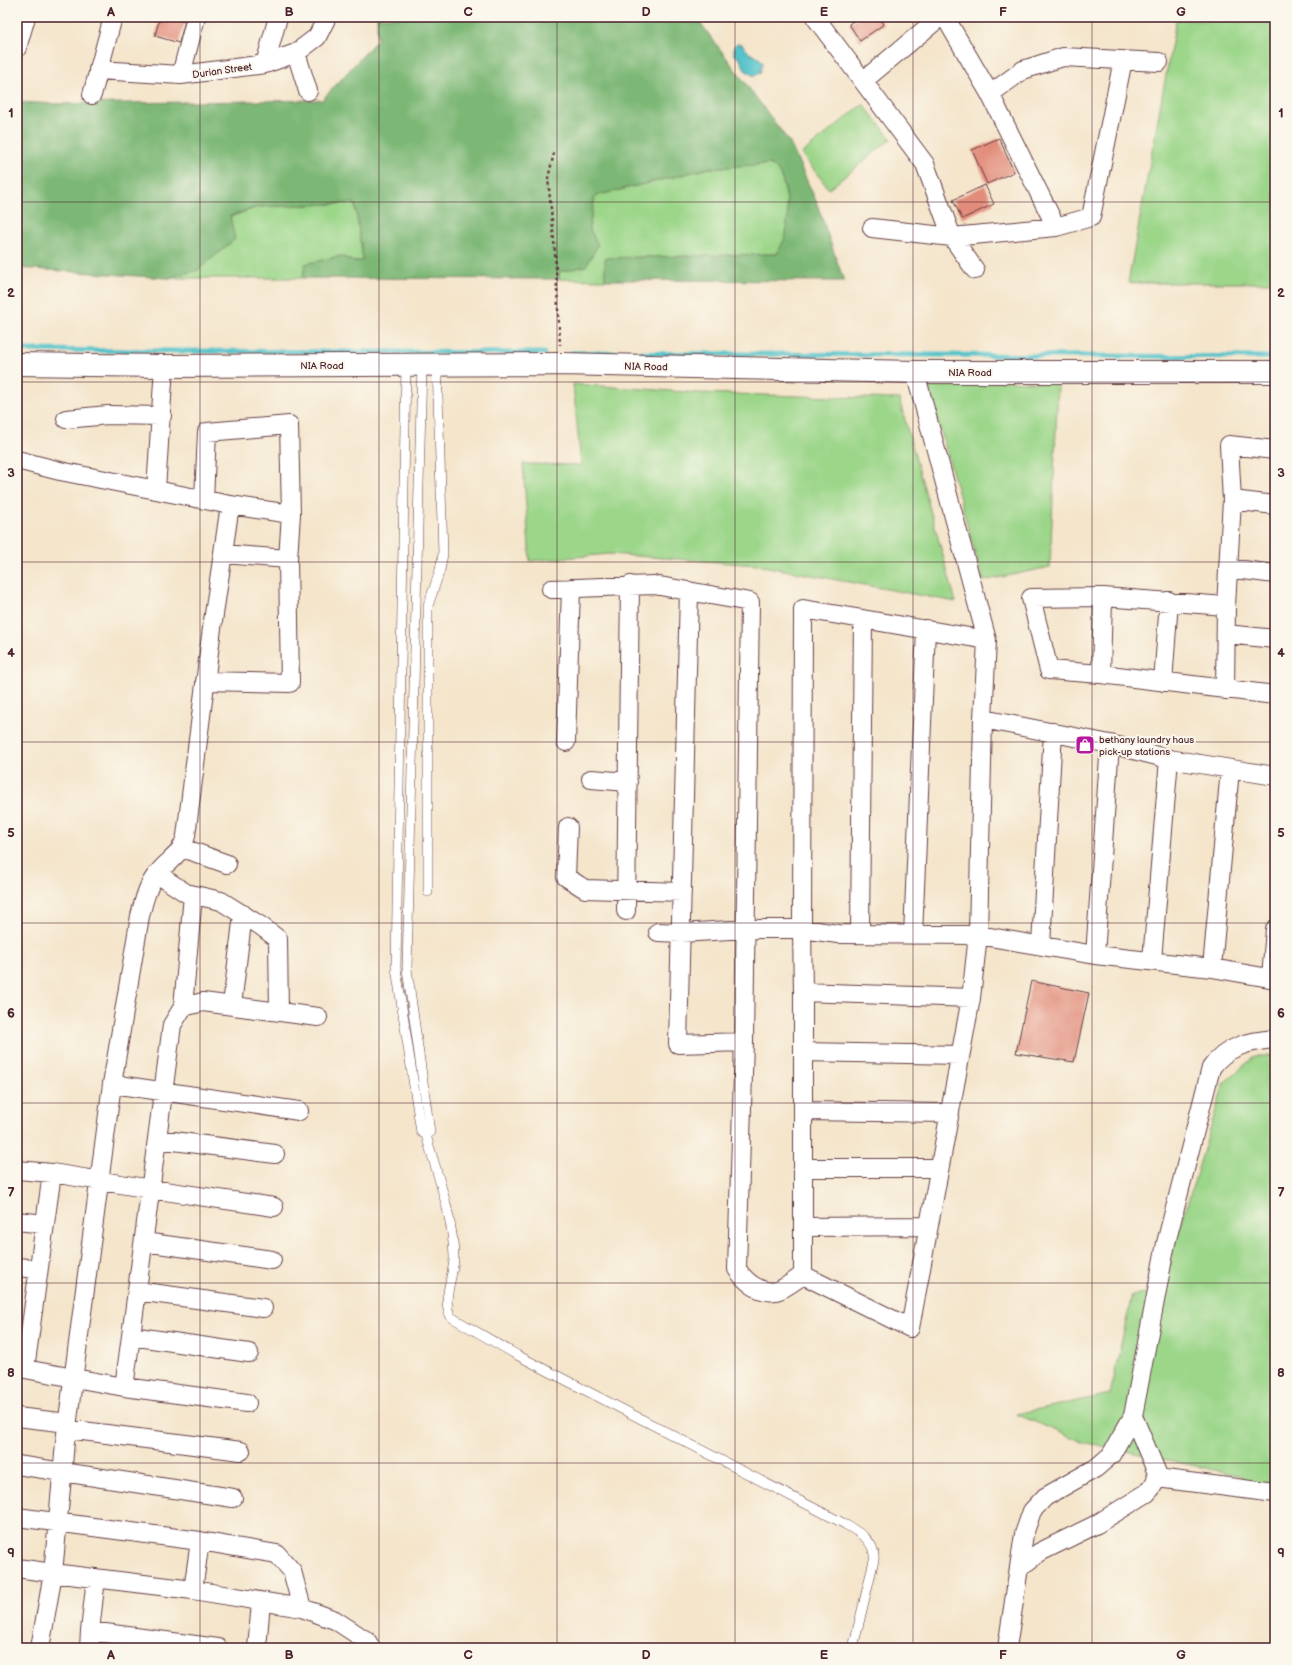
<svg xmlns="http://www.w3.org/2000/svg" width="1292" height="1665" viewBox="0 0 1292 1665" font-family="'Balsamiq Sans',sans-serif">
<rect width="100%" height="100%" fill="#fbf7ec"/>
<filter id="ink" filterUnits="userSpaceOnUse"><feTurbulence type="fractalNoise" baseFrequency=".025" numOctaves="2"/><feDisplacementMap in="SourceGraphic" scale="8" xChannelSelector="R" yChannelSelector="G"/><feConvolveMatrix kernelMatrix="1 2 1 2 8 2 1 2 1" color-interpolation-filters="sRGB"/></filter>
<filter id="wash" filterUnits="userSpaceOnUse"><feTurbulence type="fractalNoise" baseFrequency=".012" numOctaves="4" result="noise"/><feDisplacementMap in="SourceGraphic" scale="16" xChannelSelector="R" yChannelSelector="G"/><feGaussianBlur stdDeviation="0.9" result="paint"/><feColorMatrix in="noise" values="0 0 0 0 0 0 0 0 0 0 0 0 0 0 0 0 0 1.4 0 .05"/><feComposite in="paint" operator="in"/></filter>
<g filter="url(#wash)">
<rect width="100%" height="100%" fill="#f4e5cb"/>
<path fill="#9bd689" stroke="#727a5a" d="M1176 20 1275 23V283H1128Z
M863 104 891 139 829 189 801 154Z
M769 164 776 167C787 186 790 212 786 234 785 240 780 248 777 254L606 258 605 280 559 279V272L589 229 595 196 710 168Z
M355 203 363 260 354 262 341 256 305 264 303 278H167L198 270 230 217 258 207Z
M926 378 1058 383 1050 567 983 581Z
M573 384 699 393 899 399 956 602 757 565 609 554 530 561 523 464 581 465Z
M1255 1056H1275V1496L1243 1497 1242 1476 1083 1442 1016 1414 1110 1394 1132 1295 1161 1291 1224 1083Z"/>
<path fill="#7cb775" stroke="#636b50" d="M377 17H696L790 143 816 201 844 281 605 280V258L777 254C780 247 785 240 786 233 789 215 789 172 769 164L710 168 595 196 589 228 598 245 586 266 559 272V279L303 278 305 264 341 256 354 262 363 260 355 203 258 207 230 216 235 239 198 270 167 278 17 268V102L58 104 322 100 377 40Z"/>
<path fill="#55c3ca" stroke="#50717a" d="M737 43 742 44 749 53 759 58 763 63 760 73 754 76 745 70 740 59 734 54V46Z"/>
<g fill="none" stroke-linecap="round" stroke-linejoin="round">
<path stroke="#55c3ca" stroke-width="5" d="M17 350 544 353
M572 353 1275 357"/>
</g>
<g id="blocks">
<path fill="#e28d7b" d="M160 17H171L185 21 179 43 155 36Z
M859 17H879L884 24 860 41 849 24Z
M999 138 1014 172 987 184 972 150Z
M985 185 994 204 962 219 953 200Z
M1031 981 1089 993 1074 1062 1016 1053Z"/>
</g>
</g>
<g filter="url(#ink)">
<use href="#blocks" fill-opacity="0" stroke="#643d43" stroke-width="1"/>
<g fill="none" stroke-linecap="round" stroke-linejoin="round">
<defs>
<path id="lane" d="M406 364 396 968 421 1132 426 1135 430 1132 407 969 422 364
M428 892V606L440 570 443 554 437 364
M426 1135C437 1174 453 1216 454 1257 454 1276 441 1300 451 1317L517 1355 841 1522C856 1531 876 1539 874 1560L853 1648"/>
<path id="street" d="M815 17 925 164 952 237 975 270
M945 17 990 94 1056 227
M17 48 26 17
M296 53 308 91
M265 64 278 17
M98 70 181 75 265 64 296 53 317 37 327 17
M181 75 196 17
M863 81 940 17
M990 94 1023 70 1063 57 1159 62
M92 95 113 17
M872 228 952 237 1056 227 1091 217 1123 60
M66 419 108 415 162 416
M17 460 60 471 156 490
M204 500 207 432 289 425 291 514 288 559
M1232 500 1275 505
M230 505 291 514
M1228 568 1275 574
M551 589 654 585 750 602 744 1042 737 1269C745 1281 759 1294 776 1291 785 1289 795 1280 803 1275
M689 591 678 1044 744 1042
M1226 606 1103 597 1031 598 1049 670 1101 674 1275 695
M1226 634 1275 639
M1101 674 1103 597
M205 681 290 683 288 559 223 554
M1163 682 1169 601
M1225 690 1226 606 1232 500 1229 445 1275 450
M983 719 1110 744 1169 759 1275 776
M566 742 571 588
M591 779 628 782
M568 827 566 877 585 889 682 892
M183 848 227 864
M157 874 186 893 221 901 261 926 278 939 279 1012
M626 911 630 585
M658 932 681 933 746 929H802L838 934 978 935 1095 955 1212 968 1275 979
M860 933 863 619
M913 935 926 629
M1041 945 1053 732
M1095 955 1110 744
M1152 960 1169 759
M1212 968 1230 769
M1271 978 1275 929
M803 992 971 998
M232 1005 243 914
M183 1007 193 895
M803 1052 960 1055
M112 1084 299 1111
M803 1111 950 1113
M158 1139 275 1154
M803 1168H939
M17 1170 52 1173 151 1189 274 1207
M17 1221 45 1224
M803 1227 929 1226
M144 1242 272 1260
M17 1267 38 1269
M803 1275 910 1328 971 998 978 935 983 719 987 640 915 372
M803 1275V992L802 929 803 609 987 640
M137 1291 263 1308
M249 1353 131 1336 172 1025 183 1007 203 1002 318 1017
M17 1368 25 1369 52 1173
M25 1369 124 1387 247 1403
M124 1387 131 1336
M17 1417 68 1423
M67 1429 241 1451
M17 1465 233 1498
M1157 1478 1275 1493
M17 1517 200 1541 193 1590 53 1573 62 1477 65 1442 112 1084 140 916C144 901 147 885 158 873 170 858 181 856 186 836L212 628 230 505 156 490 164 366
M200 1541 277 1554 292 1571 302 1608
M1020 1567 1040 1552 1097 1524 1147 1493C1153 1487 1157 1481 1157 1473L1133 1416
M17 1568 53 1573 40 1648
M96 1578 90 1631 218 1648
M193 1590 302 1608 335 1620 367 1641 371 1648
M89 1648 90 1631
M257 1648 261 1602
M1007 1648 1024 1534 1032 1511 1045 1497 1096 1468 1111 1455 1133 1416 1166 1243 1211 1068C1226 1046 1250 1041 1275 1039"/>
<path id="secondary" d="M17 364 164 366 562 364 915 372H1275"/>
</defs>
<use href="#lane" stroke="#643d43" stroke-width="10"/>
<use href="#street" stroke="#643d43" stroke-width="20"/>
<use href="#secondary" stroke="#643d43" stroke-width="24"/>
<path stroke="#643d43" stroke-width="2.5" stroke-dasharray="3 3" stroke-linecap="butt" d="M554 153 548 178 555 252 560 345"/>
<use href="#lane" stroke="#fff" stroke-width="9"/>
<use href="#street" stroke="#fff" stroke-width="18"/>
<use href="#secondary" stroke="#fff" stroke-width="22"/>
</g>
</g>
<path fill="none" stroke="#4a1f2b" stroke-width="1" stroke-opacity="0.55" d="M200 17V1648M379 17V1648M557 17V1648M735 17V1648M913 17V1648M1092 17V1648M17 202H1275M17 382H1275M17 562H1275M17 742H1275M17 923H1275M17 1103H1275M17 1283H1275M17 1463H1275"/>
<defs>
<symbol id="shop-square" viewBox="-11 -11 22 22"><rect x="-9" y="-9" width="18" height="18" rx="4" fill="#b5179e" stroke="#fbf7ec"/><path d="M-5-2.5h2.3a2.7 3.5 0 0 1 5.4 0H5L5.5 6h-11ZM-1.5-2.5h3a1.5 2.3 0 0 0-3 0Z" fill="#fff"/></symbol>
</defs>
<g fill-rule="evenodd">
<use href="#shop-square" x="1074" y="734" width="22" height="22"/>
</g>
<g text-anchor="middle" stroke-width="4" stroke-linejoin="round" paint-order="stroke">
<g font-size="10" fill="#4a1f2b" stroke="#fbf7ec">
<text transform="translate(222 70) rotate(-8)" y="4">Durian Street</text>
<text x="322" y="369">NIA Road</text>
<text transform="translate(646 366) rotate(1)" y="4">NIA Road</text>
<text x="970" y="376">NIA Road</text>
</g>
<g font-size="10" fill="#4a1f2b" stroke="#fbf7ec" text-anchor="start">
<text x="1099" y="743">bethany laundry haus<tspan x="1099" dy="12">pick-up stations</tspan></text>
</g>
</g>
<rect width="1292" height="1665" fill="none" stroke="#fbf7ec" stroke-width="44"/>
<rect x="22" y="22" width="1248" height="1621" fill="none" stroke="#4a1f2b" stroke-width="1.5"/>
<g font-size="13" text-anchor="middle" font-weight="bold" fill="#4a1f2b">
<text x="111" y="16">A</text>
<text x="289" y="16">B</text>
<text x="468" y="16">C</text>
<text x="646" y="16">D</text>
<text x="824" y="16">E</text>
<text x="1003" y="16">F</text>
<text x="1181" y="16">G</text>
<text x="11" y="117">1</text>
<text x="1281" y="117">1</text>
<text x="11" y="297">2</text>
<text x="1281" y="297">2</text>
<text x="11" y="477">3</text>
<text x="1281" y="477">3</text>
<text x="11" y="657">4</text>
<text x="1281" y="657">4</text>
<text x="11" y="837">5</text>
<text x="1281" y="837">5</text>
<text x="11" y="1017">6</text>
<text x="1281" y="1017">6</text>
<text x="11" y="1197">7</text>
<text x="1281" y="1197">7</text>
<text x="11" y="1377">8</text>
<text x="1281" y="1377">8</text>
<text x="11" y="1557">9</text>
<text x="1281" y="1557">9</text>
<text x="111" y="1659">A</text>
<text x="289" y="1659">B</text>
<text x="468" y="1659">C</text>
<text x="646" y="1659">D</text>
<text x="824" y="1659">E</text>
<text x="1003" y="1659">F</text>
<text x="1181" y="1659">G</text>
</g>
</svg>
